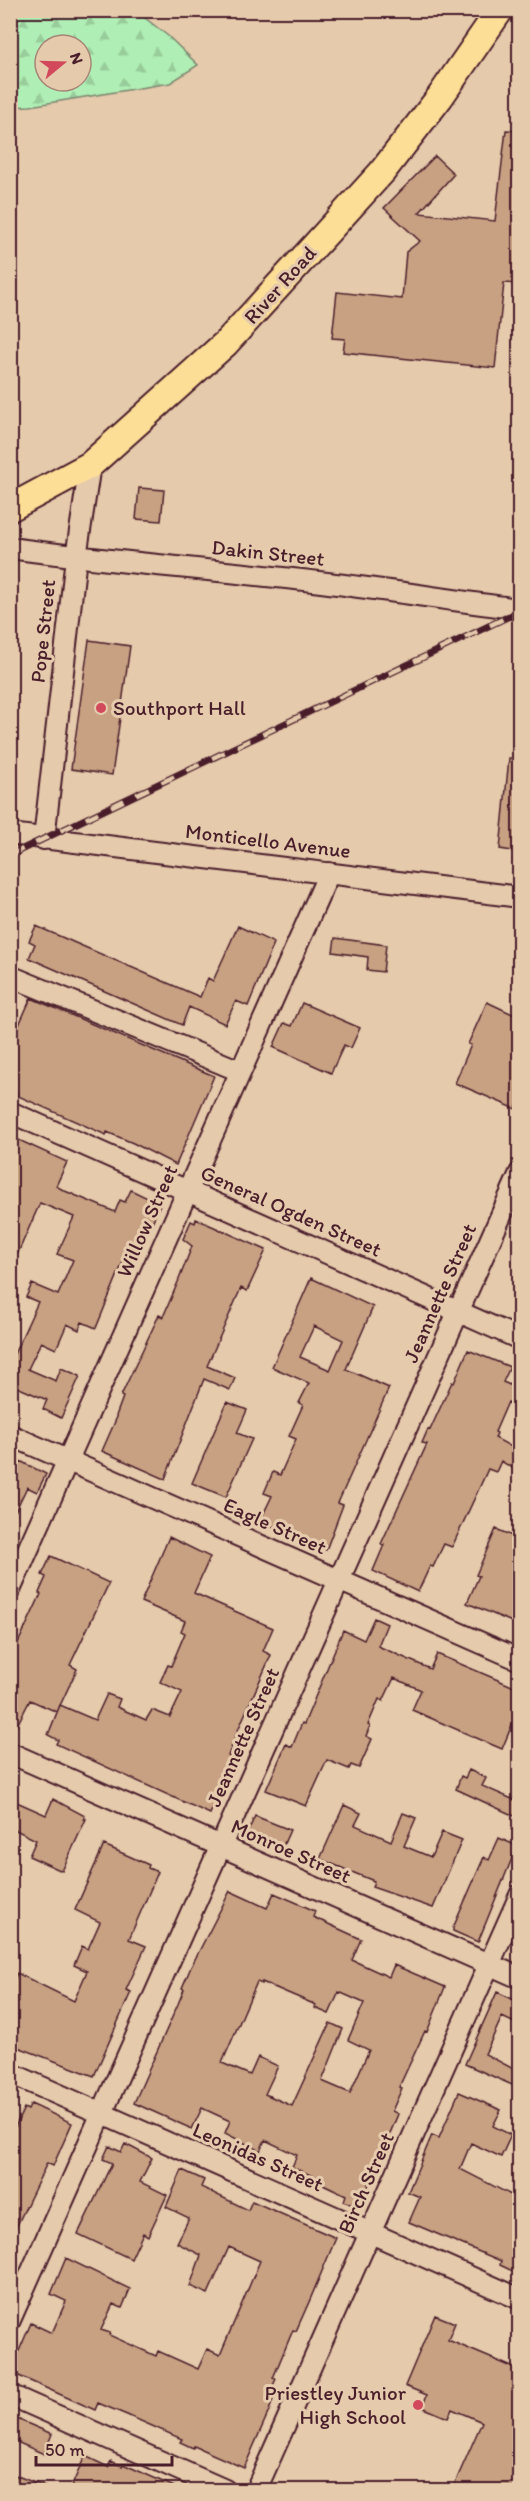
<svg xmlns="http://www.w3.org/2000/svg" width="530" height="2501" viewBox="0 0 530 2501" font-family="Itim,sans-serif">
<defs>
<pattern id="forest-firs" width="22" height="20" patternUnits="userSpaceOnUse" patternTransform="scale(1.5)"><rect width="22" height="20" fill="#afeeb4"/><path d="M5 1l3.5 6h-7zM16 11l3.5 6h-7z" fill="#98cc9b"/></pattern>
</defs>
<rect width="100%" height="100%" fill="#e5caac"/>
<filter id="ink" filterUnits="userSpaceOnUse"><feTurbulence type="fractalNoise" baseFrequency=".0167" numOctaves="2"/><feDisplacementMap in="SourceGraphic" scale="12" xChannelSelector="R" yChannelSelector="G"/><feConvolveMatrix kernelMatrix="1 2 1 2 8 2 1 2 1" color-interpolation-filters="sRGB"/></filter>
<g filter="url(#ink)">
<path fill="url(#forest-firs)" stroke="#7c8670" stroke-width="1.5" fill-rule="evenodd" d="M10 11H136L168 36 198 65 170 83 30 106 11 107ZM45 45H81V81H45Z"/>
<path fill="#c8a183" stroke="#4a1f2b" stroke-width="1.5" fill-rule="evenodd" d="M506 130 519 131V284L504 283 495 368 343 352 345 339 332 338 337 292 402 299 406 252 420 241 384 208 435 156 454 174 419 213 495 221Z
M139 488 164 490 161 521 136 519Z
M89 640 130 646 112 775 71 769Z
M509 758H519V852L500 849Z
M36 926 200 997 208 978 213 981 238 926 274 943 248 1006 236 1001 225 1024 189 1007 182 1025 29 958 35 944 29 941Z
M335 938 386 945 383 972 367 970 368 957 333 952Z
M31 998 214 1076 176 1165 133 1143 107 1132 106 1135 16 1095 17 1093 10 1090V1045Z
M487 1002 519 1017V1101L516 1109 455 1083 471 1045 468 1044Z
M302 1003 360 1028 351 1048 344 1045 331 1073 273 1047 284 1023 292 1026Z
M10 1136 67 1162 56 1186 65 1191 115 1212 120 1200 125 1202 131 1190 160 1204 151 1225 145 1222 134 1247 130 1245 96 1328 82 1322 79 1330 67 1324 56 1349 41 1342 28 1369 56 1381 61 1368 80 1376 61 1418 43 1409 47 1400 10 1384V1363L38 1302 26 1297 32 1284 58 1295 73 1260 57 1254 74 1217 40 1203 10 1271Z
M196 1219 266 1250 247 1291 241 1288 207 1366 235 1378 230 1390 204 1379 165 1479 102 1451 117 1417 116 1416 123 1397 121 1396 127 1383 159 1315 163 1317 178 1282 192 1246 183 1239 191 1221 195 1223Z
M311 1278 373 1307 346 1369 389 1388 338 1503 343 1505 326 1550 260 1521 272 1496 264 1493 273 1472 280 1475 296 1439 289 1436 303 1405 299 1403 309 1383 272 1367ZM314 1326 343 1340 330 1370 300 1357Z
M468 1350 510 1367 503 1382 519 1389V1407L508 1402 495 1432 497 1433 495 1438 519 1451V1472L501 1461 496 1472 488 1469 452 1547 444 1544 433 1567 430 1566 418 1592 373 1571 384 1545 381 1544 427 1444 422 1443 428 1429 430 1430 452 1382 454 1383Z
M227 1402 247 1410 237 1433 252 1439 226 1497 192 1483Z
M20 1461 46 1474 37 1492 27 1487 10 1522V1482Z
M496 1529 519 1539V1625L467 1603 479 1576 476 1575Z
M169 1537 210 1557 194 1593 273 1628 263 1651 271 1655 238 1730 228 1756 234 1759 210 1814 56 1744 58 1740 48 1735 60 1705 95 1720 107 1694 120 1699 117 1707 146 1720 152 1710 170 1717 182 1692 160 1682 168 1665 171 1666 185 1633 181 1631 185 1621 141 1602Z
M51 1556 109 1583 70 1665 77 1669 57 1712 30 1700 10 1739V1660L41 1594 39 1593 46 1577 42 1575Z
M374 1618 387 1624 378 1646 430 1669 437 1654 519 1689V1708L502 1749 412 1710 421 1690 394 1678 383 1701 379 1699 368 1725 370 1726 366 1736 372 1739 359 1768 351 1765 349 1769 327 1760 306 1806 266 1790 286 1744 292 1747 302 1723 304 1724 343 1630 364 1640Z
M469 1770 486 1778 482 1786 519 1802V1818L456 1789 461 1776 465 1778Z
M10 1799 46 1815 53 1799 85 1816 84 1819H86L62 1871 29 1856 36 1840 10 1827Z
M344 1805 361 1813 355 1825 391 1841 403 1813 416 1818 404 1846 431 1857 442 1832 462 1840 433 1908 372 1887 374 1881 320 1859Z
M255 1816 290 1830 282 1848 275 1845V1848L246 1836Z
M499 1838 517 1846 478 1942 453 1931V1928L484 1857 489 1860Z
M104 1845 149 1865 148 1868 158 1872 129 1939 146 1946 126 1990 131 1992 94 2076 10 2044V1976L15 1978 17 1973 74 2001 87 1971 74 1965 82 1946 88 1949 100 1922 75 1910Z
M230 1891 267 1908 274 1893 295 1902 315 1911 313 1917 361 1939 352 1960 389 1977 394 1965 445 1987 427 2032 425 2031 399 2087 402 2088 392 2111 398 2114 359 2208 344 2201 346 2195 321 2183 322 2180 292 2167 297 2155 265 2140 260 2151 225 2133 230 2121 202 2108 192 2129 134 2103 178 2004 184 1989 182 1988 191 1967ZM257 1982 262 1984V1982L316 2005 315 2008 329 2014 339 1992 364 2003 348 2040 369 2050 350 2093 322 2081 343 2029 330 2023 292 2106 265 2094 278 2066 258 2057 250 2075 222 2063Z
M497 1992 519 2002V2025L502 2017 485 2054 519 2072V2088L465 2064Z
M459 2092 501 2110 493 2126 511 2135 501 2157 471 2143 460 2169 519 2199V2274L500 2265 501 2261 409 2222 420 2197 408 2192 432 2135 439 2138Z
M31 2104 72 2123 53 2166 47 2163 10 2240V2138L24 2108 28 2110Z
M125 2144 152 2158 140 2182 167 2195 148 2236 143 2233 131 2259 78 2234 112 2163 103 2159 109 2146 121 2152Z
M182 2170 204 2180 201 2187 248 2210 252 2201 336 2238 309 2302 296 2331 293 2330 273 2378 276 2379 270 2392 275 2394 269 2411 244 2468 194 2446 193 2448 180 2442 182 2439 127 2415 98 2403 95 2410 10 2372 31 2323 52 2333 66 2301 51 2294 66 2258 130 2289 122 2308 113 2304 101 2330 110 2333 109 2335 156 2356 158 2351 198 2369 207 2349 220 2355 260 2261 229 2247 208 2294 190 2286 201 2255 177 2243 189 2218 166 2207Z
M435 2315 455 2323 448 2340 519 2370V2490H452L482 2422 452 2409 448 2418 422 2407 427 2395 405 2386Z
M10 2416 52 2434 44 2454 10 2439Z
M85 2456 108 2467 111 2461 122 2466 123 2464 181 2490H70Z
M10 2473 52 2490H10Z"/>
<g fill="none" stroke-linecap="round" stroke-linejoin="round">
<defs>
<path id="minor" d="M10 548C124 564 238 571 352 586 408 593 463 602 520 609
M10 834 520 897
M44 839 76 557 90 465
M10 976 240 1071
M10 1112 520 1339
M10 1435 520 1660
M10 1590 329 873
M10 1753 520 1978
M10 2073 520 2299
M10 2320 520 1173
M10 2395 225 2490
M256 2490 520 1895"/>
<path id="major" d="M10 508 90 465 226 343 382 172 440 97 500 10"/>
</defs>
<use href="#minor" stroke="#4a1f2b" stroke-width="24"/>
<use href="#major" stroke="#4a1f2b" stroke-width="30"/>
<use href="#minor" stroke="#e5caac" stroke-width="20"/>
<use href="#major" stroke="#fdde96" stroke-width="26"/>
<defs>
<path id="rail" d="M10 855 520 611"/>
</defs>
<use href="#rail" stroke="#4a1f2b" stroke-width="7"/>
<use href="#rail" stroke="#e5caac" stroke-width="4.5" stroke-dasharray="14" stroke-linecap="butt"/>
</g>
</g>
<g fill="#d1495b" stroke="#e5caac" stroke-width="2">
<circle cx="101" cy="708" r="6"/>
<circle cx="418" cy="2405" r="6"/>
</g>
<g text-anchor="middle" stroke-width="6" stroke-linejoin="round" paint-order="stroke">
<g font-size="21" fill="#4a1f2b" stroke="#e5caac">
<text transform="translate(280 285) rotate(-48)" y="7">River Road</text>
<text transform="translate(268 553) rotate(6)" y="7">Dakin Street</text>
<text transform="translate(43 631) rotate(-84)" y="7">Pope Street</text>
<text transform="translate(268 841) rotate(7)" y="7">Monticello Avenue</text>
<text transform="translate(291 1211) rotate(24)" y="7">General Ogden Street</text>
<text transform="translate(147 1221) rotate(-66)" y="7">Willow Street</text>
<text transform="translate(440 1293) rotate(-66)" y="7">Jeannette Street</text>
<text transform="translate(275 1526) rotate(24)" y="7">Eagle Street</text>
<text transform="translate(243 1737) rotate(-66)" y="7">Jeannette Street</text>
<text transform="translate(291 1851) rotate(24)" y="7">Monroe Street</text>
<text transform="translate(258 2157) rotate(24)" y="7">Leonidas Street</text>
<text transform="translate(366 2183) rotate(-66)" y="7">Birch Street</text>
</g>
<g font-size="21" fill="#4a1f2b" stroke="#e5caac" text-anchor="start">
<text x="113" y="715">Southport Hall</text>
<text x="406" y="2400" text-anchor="end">Priestley Junior<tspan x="406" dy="24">High School</tspan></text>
</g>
</g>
<rect width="530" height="2501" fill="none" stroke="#e5caac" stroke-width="36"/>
<rect x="18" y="18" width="494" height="2465" fill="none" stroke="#4a1f2b" stroke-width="2" filter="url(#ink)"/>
<g transform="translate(63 63) rotate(71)"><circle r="28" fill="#e5caac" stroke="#a78678" stroke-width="1.5"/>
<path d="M0-4.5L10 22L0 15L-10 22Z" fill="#d1495b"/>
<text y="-9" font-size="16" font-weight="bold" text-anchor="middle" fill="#4a1f2b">N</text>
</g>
<path d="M36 2456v9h136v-9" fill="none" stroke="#4a1f2b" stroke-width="3"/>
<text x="45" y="2456" font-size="18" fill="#4a1f2b" stroke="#e5caac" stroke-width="4.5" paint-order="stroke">50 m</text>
</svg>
